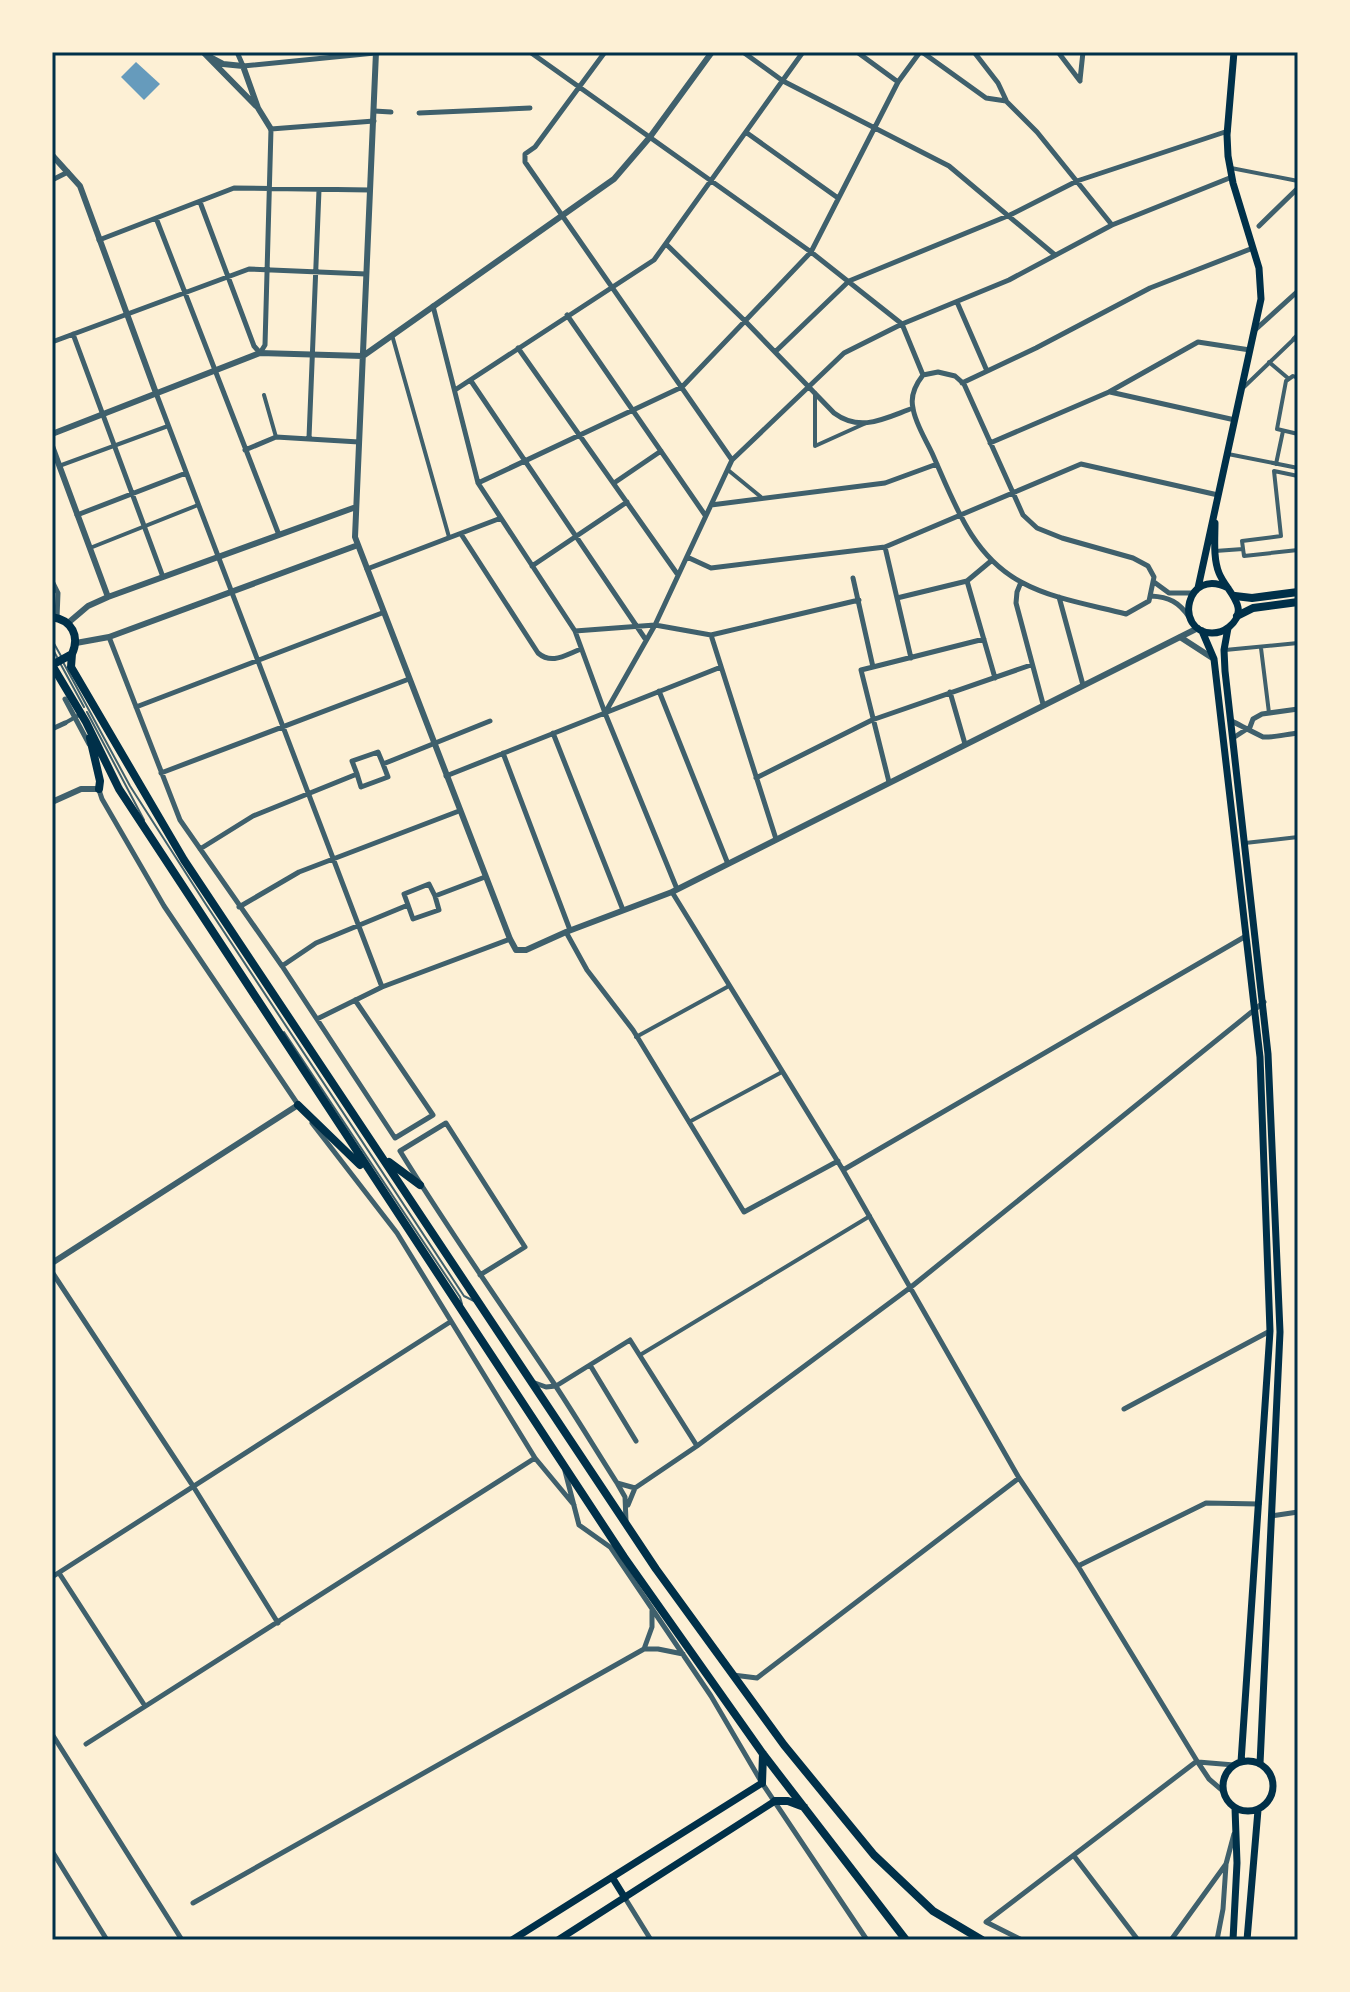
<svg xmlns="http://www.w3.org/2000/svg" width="1350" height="1992" viewBox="0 0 1350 1992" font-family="'DejaVu Sans',sans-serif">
<rect width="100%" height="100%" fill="#fdf0d5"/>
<path fill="#669bbc" d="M136 62 160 84 144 100 121 77Z"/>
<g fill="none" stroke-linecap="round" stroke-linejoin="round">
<path stroke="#3f606c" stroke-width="2" d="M52 640 61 656
M52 648 57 657
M63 662 130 786 205 903 464 1296 474 1301
M60 663 84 707
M87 712 144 820
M284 1032 460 1297 462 1304"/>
<path stroke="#3f606c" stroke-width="4" d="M1231 168 1298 181
M392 335 449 537
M1269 362 1289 379
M1298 378 1293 376 1286 381 1277 429 1298 434
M1244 387 1294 339
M815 393V446L866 423
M264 395 276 437
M1228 454 1298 468
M1276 464 1283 431
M59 466 168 426
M728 470 761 497
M1298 476 1274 471 1281 536 1242 541 1244 556 1298 550
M1298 494V501
M90 548 198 505
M1215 551 1243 549
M1261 648 1269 713
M1225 650 1298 643
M65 723 81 714
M1245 843 1298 837
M636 1037 729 986
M689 1122 782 1072
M640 1355 870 1216"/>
<path stroke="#3f606c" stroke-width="5" d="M237 52 243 66 385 52
M530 52 811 252 902 324 923 375
M605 52 535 147 525 154V162L732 460
M743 52 783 81 949 166 1055 255
M857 52 898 82
M922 52 986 98 1006 101 1037 132 1112 225
M974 52 998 83 1006 100
M1058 52 1080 81
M1080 80 1083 52
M374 111 391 112
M419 113 530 108
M747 133 838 198
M52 180 68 172
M200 202 254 346 260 353
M156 218 279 535
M1259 226 1298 188
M99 240 234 188 370 190
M666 244 746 322 834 413C861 433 885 418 913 408
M957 302 987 371
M433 306 478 483 575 631 605 713 677 889
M567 315 705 515
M1255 330 1298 291
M73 334 163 577
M1294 339 1298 335
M52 342 249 269 366 274
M518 348 678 575
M775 352 849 281 1010 215 1077 181 1228 131
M260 353 265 345 271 129 374 121
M938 372 955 376 964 384 1023 515 1037 528 1062 538 1133 558 1148 566 1154 577 1149 601 1126 614C1091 605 1052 599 1021 582 971 555 954 502 932 453 926 440 915 423 913 408 910 396 916 384 923 375Z
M471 381 646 640
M962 383 1036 348 1150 288 1253 248
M455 390 654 260 803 52
M1110 392 1235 420
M156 393 382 987
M309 438 319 190
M990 443 1109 392 1198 342 1250 350
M245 450 276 437 359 442
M478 483 682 387 811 252 898 82 920 52
M614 483 661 451
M711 505 885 483 937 464
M77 515 186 473
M461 534 538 653C552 665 565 655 581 649
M885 547 911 658
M687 557 711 568 885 547 1081 464 1218 495
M532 566 627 502
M367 569 501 518
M853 578 873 667 861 670 889 782
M52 581 58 593 57 618
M967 581 995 678
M1021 582 1017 592 1016 603 1043 704
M1154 582 1169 593H1193
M1151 596C1169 597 1179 602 1189 617
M1059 597 1083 685
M897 598 967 581 991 561
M575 631 655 625 711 635 859 600
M711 635 776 839
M109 637 180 820 282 966 395 1138 433 1115 355 1000
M873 667 984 639
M659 691 728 864
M950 692 965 744
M65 699 89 744
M136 707 382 613
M605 713 655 625 732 460 844 353 902 324 1009 280 1112 225 1232 177
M1232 721C1237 724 1261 736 1263 737 1273 738 1287 734 1298 733
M52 729 65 723
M553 733 623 910
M1233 738 1250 727 1253 719 1262 714 1298 709
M503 753 570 930
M161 773 409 679
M357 774 352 761 378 752 383 764 490 721
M446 776 721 667
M756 778 872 720 1031 665
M99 790 102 799 164 906 299 1106
M200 849 253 816 357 774 361 787 388 777 383 764
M672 892 843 1170 1019 1478 1078 1566 1197 1761 1209 1779 1223 1791
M408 905 404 894 429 884 435 896 485 877
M239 907 299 872 459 811
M566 932 587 970 633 1030 744 1212 838 1161
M282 966 316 943 408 905 413 919 439 910 435 896
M317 1019 382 987 510 939
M312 1123 397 1233 535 1458 574 1505
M843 1170 1246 936
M52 1272 193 1486 278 1623
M480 1275 525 1247 446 1123 400 1151C449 1231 503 1307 555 1385 576 1417 596 1450 617 1483L625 1497 626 1521
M590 1365 636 1441
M532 1382 546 1387 556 1386 630 1340 697 1446
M1124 1409 1270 1331
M565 1471 579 1525 610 1547
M617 1483 635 1488
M635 1488 697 1446 911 1287 1264 1002
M628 1505 635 1488
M1271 1516 1298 1512
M611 1548 711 1696 762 1783 867 1940
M1078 1566 1206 1503 1259 1504
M59 1573 145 1706
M52 1577 450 1322
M652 1611V1627L644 1649H658L683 1654
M733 1675 757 1678 1019 1478
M52 1734 182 1940
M86 1744 535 1458
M1198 1762 1234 1765
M52 1851 107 1940
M1074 1856 1138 1940
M625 1898 651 1940
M193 1903 644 1649
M1022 1940 986 1922 1197 1761
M1171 1940 1226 1864 1234 1834
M1217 1940 1223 1909 1226 1865"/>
<path stroke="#3f606c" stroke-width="6" d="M203 52 256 106
M376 52 355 537 510 939 516 950H526L566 932 672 892 1198 628
M206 55 223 64 243 66 258 108 271 129
M52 155 80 186 156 393
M52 434 260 353 363 356 614 179 650 137 712 52
M52 446 108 597
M68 623 88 606 108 597 356 507
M1180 637 1214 659
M76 643 109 637 358 545
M52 802 81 789H99
M52 1263 298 1105"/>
<path stroke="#003049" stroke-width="7" d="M1215 523C1215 539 1213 558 1219 573 1226 591 1252 608 1229 627 1224 631 1218 633 1212 633 1173 632 1186 566 1228 588
M1198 588 1261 299 1259 268 1233 183 1228 156 1227 135 1234 52
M1228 628 1224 650 1225 671 1268 1054 1280 1332 1260 1764
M1202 631 1214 659 1260 1057 1270 1331 1241 1762
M1223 1786a25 25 0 1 1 50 0a25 25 0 1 1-50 0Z
M612 1877 625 1898
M512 1940 762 1783
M558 1940 775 1801
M1233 1940 1237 1863 1235 1808
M1247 1940 1258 1810"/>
<path stroke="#003049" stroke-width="8" d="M1235 596 1252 598 1298 592
M1237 616 1253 608 1298 602
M52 617C72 620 80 636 72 654L52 665
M72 654 71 667 184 860 656 1569 784 1745 874 1855 933 1911 982 1940
M52 665 86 722 119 789 624 1557 763 1754 906 1940
M90 738 100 781 99 789
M298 1105 360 1165
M389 1162 420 1185
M762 1783 763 1754
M775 1801H788L804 1807"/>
</g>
<rect width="1350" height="1992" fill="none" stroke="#fdf0d5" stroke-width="108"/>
<rect x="54" y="54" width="1242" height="1884" fill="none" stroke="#003049" stroke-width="3"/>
</svg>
